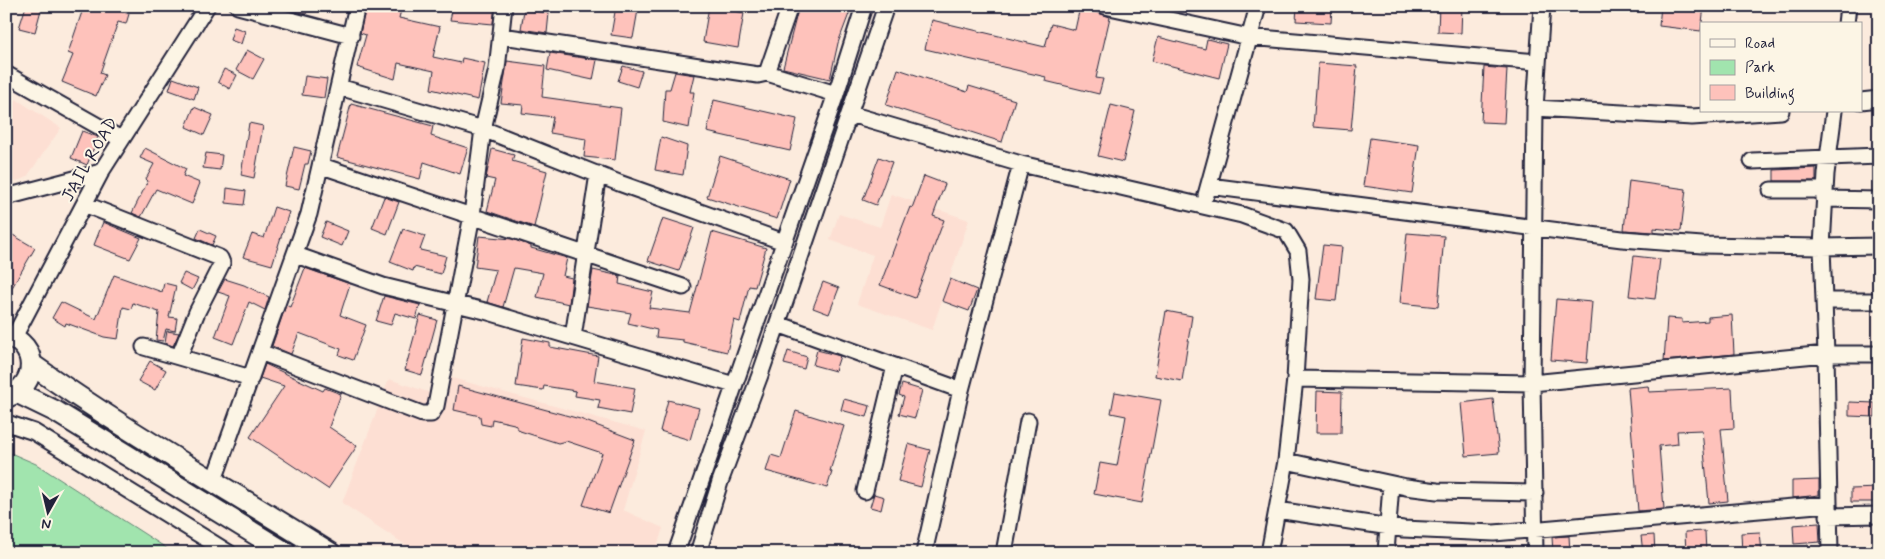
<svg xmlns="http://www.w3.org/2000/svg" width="1885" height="559" viewBox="0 0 1885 559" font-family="Mynerve,sans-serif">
<rect width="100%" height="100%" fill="#fcebdd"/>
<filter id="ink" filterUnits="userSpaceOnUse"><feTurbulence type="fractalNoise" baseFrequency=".02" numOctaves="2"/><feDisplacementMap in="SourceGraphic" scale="10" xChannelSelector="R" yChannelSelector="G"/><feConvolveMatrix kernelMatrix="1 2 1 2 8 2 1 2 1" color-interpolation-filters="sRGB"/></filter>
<g filter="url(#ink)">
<path fill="#fddfd3" d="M16 99 61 128 26 178 6 184V114Z
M891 194 969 220 932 330 857 304 873 255 830 240 839 214 880 227Z
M441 375 646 431 623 510 663 528 655 553H418L342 503 389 379 434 394Z"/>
<path fill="#a1e4ae" stroke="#628374" d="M6 451 36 464 174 553H6Z"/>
<path fill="#fec2bb" stroke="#22223b" d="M26 6H42L35 32 19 28Z
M84 6H106L129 14 126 24 118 22 100 73 105 75 96 96 62 82 73 55 68 53Z
M288 6H309L306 14 287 9Z
M366 6H402L399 18 440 27 433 57 461 63 462 58 485 63 478 100 431 89 434 71 398 63 395 79 357 67 366 35 360 33Z
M453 6H495L493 24 450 20Z
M616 6 638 10 633 38 611 35Z
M709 6 744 13 738 48 703 42Z
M799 6H852L838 43 830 79 783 68Z
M1297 6H1332L1331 23 1296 21Z
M1439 6H1462L1461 33 1438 32Z
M1661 6H1704L1701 31 1659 26Z
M1080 7 1110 17 1096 78 1103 79 1099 94 1045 81 1046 77 925 49 932 20 1045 47 1051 24 1075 30Z
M524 10 549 13 547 33 521 29Z
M234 27 245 31 241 44 230 40Z
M1158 37 1205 49 1207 39 1227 44 1219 78 1152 61Z
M247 50 264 59 253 79 236 70Z
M550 53 597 60 593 80 547 70Z
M507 61 545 66 542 97 621 108 615 160 584 157 586 139 550 133 553 117 522 113 523 105 501 103Z
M1318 63 1357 66 1351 130 1313 127Z
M623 66 642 71 637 87 618 81Z
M1484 67 1507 69 1504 123 1481 122Z
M224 69 237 75 230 89 218 82Z
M898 69 967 92 969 86 1015 100 1002 142 886 105Z
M675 72 694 75 690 92H694L689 128 663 122 665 89H670Z
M305 76 327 79 324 98 302 95Z
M173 78 198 87 194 99 169 90Z
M714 100 797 119 790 151 707 132Z
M351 104 433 126 431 136 468 148 460 174 424 162 420 179 337 157Z
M1111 105 1135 111 1123 162 1098 156Z
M194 107 213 115 204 135 186 127Z
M249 123 263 126 254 178 241 175Z
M82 131 98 137 87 165 71 158Z
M661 137 687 146 683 175 655 170Z
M1370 138 1419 145 1412 193 1363 186Z
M294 147 311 151 308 164H305L299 189 285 186Z
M145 148 186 169 183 176 200 183 192 204 156 189 141 217 132 213 148 181 146 179 154 164 140 158Z
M492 149 514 155 512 161 547 171 534 227 487 211 495 180 486 178Z
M206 153 222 155 220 170 203 168Z
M720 156 790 179 777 219 707 197Z
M879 157 892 162 876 205 863 200Z
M1816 168V181H1774V170Z
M924 176 945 184 933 216 944 220 915 298 880 285 910 207 912 208Z
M1629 181 1686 189 1681 231 1654 228V232L1624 230Z
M227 188 246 191 244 205 226 203Z
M384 197 399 202 387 234 372 228Z
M274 207 289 212 272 265 243 257 252 234 264 238Z
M663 218 694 228 679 271 648 261Z
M103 222 141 238 130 259 94 245Z
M326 222 348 231 342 246 320 237Z
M200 229 216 236 212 245 196 238Z
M403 229 425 236 420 250 446 256 441 274 414 267 413 271 390 262Z
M6 231 35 248 6 298Z
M712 232 766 248 755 287 749 286 740 322 734 320 727 352 683 342V340L656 337 657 330 628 323 631 313 587 306 593 270 620 276 619 284 653 292 649 308 690 313Z
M1407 233 1444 236 1438 307 1400 303Z
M479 236 512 239 531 246V248L567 258 563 276 572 278 569 304 537 297 543 273 514 268 503 307 487 302 496 270 475 267Z
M1323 245 1342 247 1336 301 1316 299Z
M1634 256 1660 259 1655 299 1629 296Z
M305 268 350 284 340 315 366 325 353 360 339 355 341 349 299 333 291 354 272 346 286 305 290 307Z
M184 273 198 279 192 290 179 283Z
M114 275 162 292 164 283 176 286 169 317 177 318 175 331 166 329 163 341 156 340 159 312 133 303 131 309 123 307 118 339 104 337 66 323 65 326 52 318 61 302 96 319Z
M225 279 244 285 269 297 265 310 249 302 233 344 215 337 230 296 218 292Z
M950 279 977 290 969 311 942 301Z
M823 282 839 288 829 314 813 308Z
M384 296 420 305 416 319 395 313 391 325 376 321Z
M1556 299 1592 302 1587 363 1551 360Z
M1166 311 1192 316 1182 381 1155 376Z
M420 315 437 320 422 375 405 370Z
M1732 315 1734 354 1664 361 1667 318 1682 319V323L1708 321V317Z
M167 331 179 333 173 346 165 343Z
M523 338 550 343V347L598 356 594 381 635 388 630 414 598 408 600 400 575 396 576 391 544 386 543 390 516 386Z
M817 350 840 356 835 371 813 365Z
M788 351 807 357 804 369 784 364Z
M150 361 166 370 155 390 138 381Z
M265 364 323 391 325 388 341 394 329 427 357 446 328 489 250 437 284 386 260 378Z
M902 384 922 390 915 418 899 414 904 397 899 395Z
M458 386 580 419 635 440 609 513 583 505 602 453 566 441 558 443 520 431 514 424 492 419 491 426 481 424 480 416 454 410Z
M1648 386 1649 392 1732 388 1734 428 1721 429 1728 501 1709 503 1702 430 1677 431 1678 444 1659 446 1664 509 1638 511 1628 388Z
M1317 391 1342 392 1341 433H1316Z
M1115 392 1161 400 1142 503 1094 494 1100 463 1117 466 1126 416 1111 413Z
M844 399 870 406 867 417 841 410Z
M1493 399 1499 453 1466 456 1461 403Z
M668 400 699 408 690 440 660 431Z
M1849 402 1875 403V417L1849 416Z
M796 411 844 426 830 471 832 472 827 488 766 471 771 455 781 458Z
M908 444 930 450 921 487 898 481Z
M1819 480V495L1792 498V481Z
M1879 488V502H1851V489Z
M874 494 884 497 881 510 870 507Z
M1819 523 1820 542 1794 544 1793 525Z
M1705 531 1706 553H1686L1685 532Z
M1760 532 1762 553H1742L1741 533Z
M1654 535 1655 553H1643L1641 536Z
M1569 536 1570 553H1553L1552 537Z"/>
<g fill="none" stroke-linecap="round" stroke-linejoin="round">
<defs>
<path id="minor" d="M238 6 351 36
M504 6 497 69 483 129 619 183 784 242
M1105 6 1249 37 1537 62
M1846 24 1848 6
M502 36 758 75 767 73 790 6
M767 73 836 94
M6 74 121 139
M1861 101 1879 99
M1535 108 1692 117 1781 111
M850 114 1021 164 1242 215 1286 231 1298 251 1301 279 1295 379
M1752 161 1879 156
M322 166 683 287
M1209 186 1622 239 1702 245 1822 247 1879 246
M1771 190H1825
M1206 195 1258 6
M6 197 101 172
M1824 199 1879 200
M84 204 220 258 222 263 197 312 179 357
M296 255 383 286 485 311 734 385
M1824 301H1879
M778 324 961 390 1021 164
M14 337 101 172 207 6
M573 337 598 174
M144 347 251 378
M260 352 422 414H431L436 406 472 215 483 129 339 87
M6 425 10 424 34 432 229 553
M1286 461 1406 487 1437 491 1535 493
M213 483 309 214 357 6
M865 491 895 366
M1277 510 1403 529 1494 533 1828 504
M1828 516 1879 515
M676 553 836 94 864 6
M698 553 720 482 760 375 886 6
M924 553 961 390
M1004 553 1028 421
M1269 553 1286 461 1295 379 1532 383 1826 354 1822 247 1826 174 1834 111
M1386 553 1391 484
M1535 553 1532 383 1535 108 1542 6
M1830 553 1826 354H1879"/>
<path id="major" d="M6 335C39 345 39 385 7 397
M31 364C128 433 230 490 330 553
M18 393 55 411 286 553"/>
</defs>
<use href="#minor" stroke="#22223b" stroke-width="19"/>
<use href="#major" stroke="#22223b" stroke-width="24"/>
<use href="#minor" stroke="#fcf5e5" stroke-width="15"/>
<use href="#major" stroke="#fcf5e5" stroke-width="20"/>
</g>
</g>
<g text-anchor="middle" stroke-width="4" stroke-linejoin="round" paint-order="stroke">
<g font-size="18" fill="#22223b" stroke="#fcf5e5">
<text transform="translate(89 159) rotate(-60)" y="6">JAIL ROAD</text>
</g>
</g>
<rect width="1885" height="559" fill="none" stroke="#fcf5e5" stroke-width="25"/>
<rect x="12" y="12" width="1860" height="534" fill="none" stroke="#22223b" stroke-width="2" filter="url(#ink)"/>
<rect x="1700" y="22" width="162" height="90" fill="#fcf5e5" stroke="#a5a1a1"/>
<rect x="1710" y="39" width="25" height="8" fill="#fcf5e5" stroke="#a5a1a1"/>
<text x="1745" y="48" font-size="15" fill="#22223b">Road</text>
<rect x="1710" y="60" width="25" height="15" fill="#a1e4ae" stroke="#a5a1a1"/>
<text x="1745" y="72" font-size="15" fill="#22223b">Park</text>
<rect x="1710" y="85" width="25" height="15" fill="#fec2bb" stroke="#a5a1a1"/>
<text x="1745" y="98" font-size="15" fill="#22223b">Building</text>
<g transform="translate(48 512) rotate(188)" stroke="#fcf5e5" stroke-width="4" paint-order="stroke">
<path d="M0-4L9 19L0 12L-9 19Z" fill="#22223b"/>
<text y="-8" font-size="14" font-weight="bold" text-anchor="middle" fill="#22223b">N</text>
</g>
</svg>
